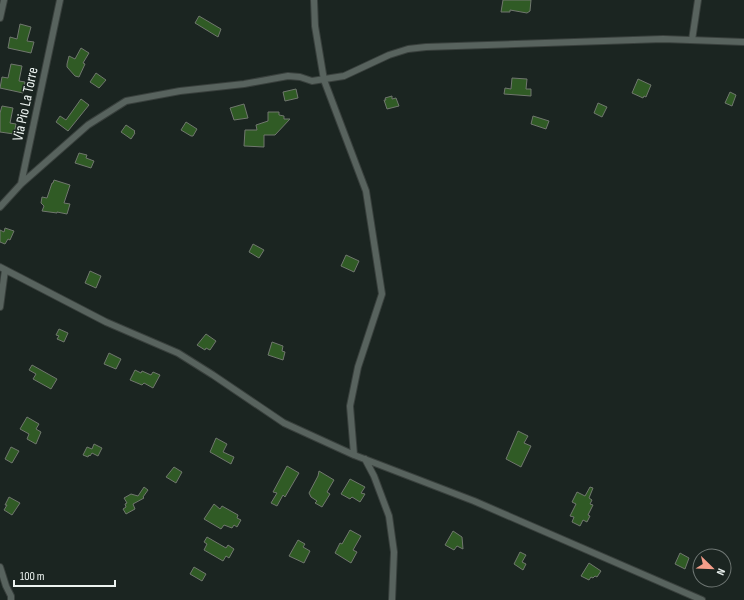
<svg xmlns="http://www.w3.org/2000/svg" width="744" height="600" viewBox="0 0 744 600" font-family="'Sofia Sans Condensed',sans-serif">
<rect width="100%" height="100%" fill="#1b2521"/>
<path fill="#305b25" stroke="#70776e" d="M503 0H531L530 11 527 13 510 10V12H501Z
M199 16 221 29 218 37 195 23Z
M20 24 31 27 27 41 34 42 31 53 8 48 10 37 17 39Z
M81 48 89 53 83 63 85 64 79 77 75 76 67 67V64L69 56 75 59Z
M11 64 22 66 19 81 25 82 23 93 0 88 2 77 8 78Z
M96 73 106 80 99 88 90 82Z
M512 78 527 79 526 89H531V96L504 94 505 88 511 89Z
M638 79 651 85 646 97 644 96 643 98 632 93Z
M296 89 298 98 285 101 283 92Z
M730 92 736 95 732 106 725 103Z
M392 96V99L396 98 399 106 387 109 384 100H386L385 98Z
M81 99 89 105 68 131 56 122 60 116 66 120Z
M598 103 607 107 602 117 594 113Z
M244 104 248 118 234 120 230 108Z
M2 106 13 108 10 123 16 124 14 134 0 132V113Z
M268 112H279V115L284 116V119H290L275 135H264V147L244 146 245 130H257L256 125 268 121Z
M533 116 549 121 546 129 531 124Z
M186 122 197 129 193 136H191L181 130Z
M126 125 135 131 134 132 135 133 131 139 121 132Z
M79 153 87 155 86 158 94 161 91 168 75 163Z
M54 180 70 185 64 203 70 204 67 214 57 212V213L42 211 44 206 41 203 42 197 47 198 52 183H53Z
M5 228 14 231 10 240 8 239 5 244 0 242V230L4 232Z
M253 244 264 250 259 258 249 252Z
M346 255 359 261 354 272 341 266Z
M90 271 101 276 96 288 85 283Z
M59 329 68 333 64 342 57 339 59 336 56 335Z
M206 334 216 341 210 350 206 348 205 350 197 345Z
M272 342 283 346 282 351 285 352 283 360 268 355Z
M109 353 121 359 116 369 104 364Z
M32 365 57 379 51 389 33 379 36 374 29 370Z
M135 370 141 373 142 371 151 375 153 372 160 375 153 388 144 383 142 385 130 380Z
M27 417 39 424 36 429 41 432 36 444 27 439 29 434 20 429Z
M518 431 528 436 524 443 531 446 521 467 506 459Z
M216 438 227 444 223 452 234 457 231 464 210 452Z
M94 444 102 448 98 456 92 453 90 456 89 455 88 457 83 455 87 447 92 449Z
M11 447 19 451 12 463 5 459Z
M287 466 299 473 285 497 283 495 277 506 271 503 277 493 273 492Z
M174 467 182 472 176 483 166 477Z
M319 471 334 480 327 492 330 494 322 507 315 503 317 501 311 497 309 493 318 476Z
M350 479 365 487 361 493 365 494 360 502 352 497 350 499 341 494Z
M144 487 148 490 143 497 144 498 133 504 135 509 126 514 123 509 126 507 125 504 127 503 124 498 131 494 138 496Z
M590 487 593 488 589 498 592 500 590 504 593 505 588 515 590 516 587 522 583 520 580 526 572 522 574 517 570 516 576 504 572 502 577 492 585 496Z
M9 497 20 503 12 515 4 510 7 505H5Z
M214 504 220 509 222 506 238 515 237 518 241 520 237 527 234 525 232 528 224 525 221 529 204 519Z
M350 530 361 536 353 550 357 552 351 563 335 553 340 543 342 544Z
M453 531 462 537 463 549 457 546 454 550 445 545Z
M207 537 226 548 228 545 234 549 229 558 226 556 223 561 204 550 207 544 204 542Z
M298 540 305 544 303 547 310 551 304 563 289 556Z
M520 552 526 555 522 562 526 564 523 570 514 564Z
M680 553 689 558 685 569 675 564Z
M589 563 601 571 597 577 595 576 593 578 591 577 589 580 581 576Z
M194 567 206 574 202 581 190 574Z"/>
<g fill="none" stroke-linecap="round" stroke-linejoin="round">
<defs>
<path id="minor" d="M314 0 315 26 324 80 366 191 382 294 358 367 350 406 354 455 474 501 702 600
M0 18 4 0
M692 40 698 0
M21 184 60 0
M0 207 21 184 88 125 126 101 180 91 244 84 288 76 300 77 312 81 344 76 389 55 408 49 426 47 663 39 744 42
M0 267 106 322 178 353 213 375 284 423 354 455
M0 307 5 270
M365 459 374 476 389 516 394 552 392 600
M0 567 6 586 11 596V600"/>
</defs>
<use href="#minor" stroke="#39403d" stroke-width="8"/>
<use href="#minor" stroke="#58635e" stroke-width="6"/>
</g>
<g text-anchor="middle" stroke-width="3" stroke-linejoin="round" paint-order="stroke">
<g font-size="15" fill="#ecf3f0" stroke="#1b2521">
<text transform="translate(25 104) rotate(-78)" y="5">Via Pio La Torre</text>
</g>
</g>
<g transform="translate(712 568) rotate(113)"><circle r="19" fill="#1b2521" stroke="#6f7774"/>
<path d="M0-3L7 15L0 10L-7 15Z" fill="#f49e8a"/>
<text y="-6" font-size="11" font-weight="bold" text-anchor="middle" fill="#ecf3f0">N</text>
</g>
<path d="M14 580v6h101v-6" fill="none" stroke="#ecf3f0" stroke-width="2"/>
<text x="20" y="580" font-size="12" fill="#ecf3f0" stroke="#1b2521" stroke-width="3" paint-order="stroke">100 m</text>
</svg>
